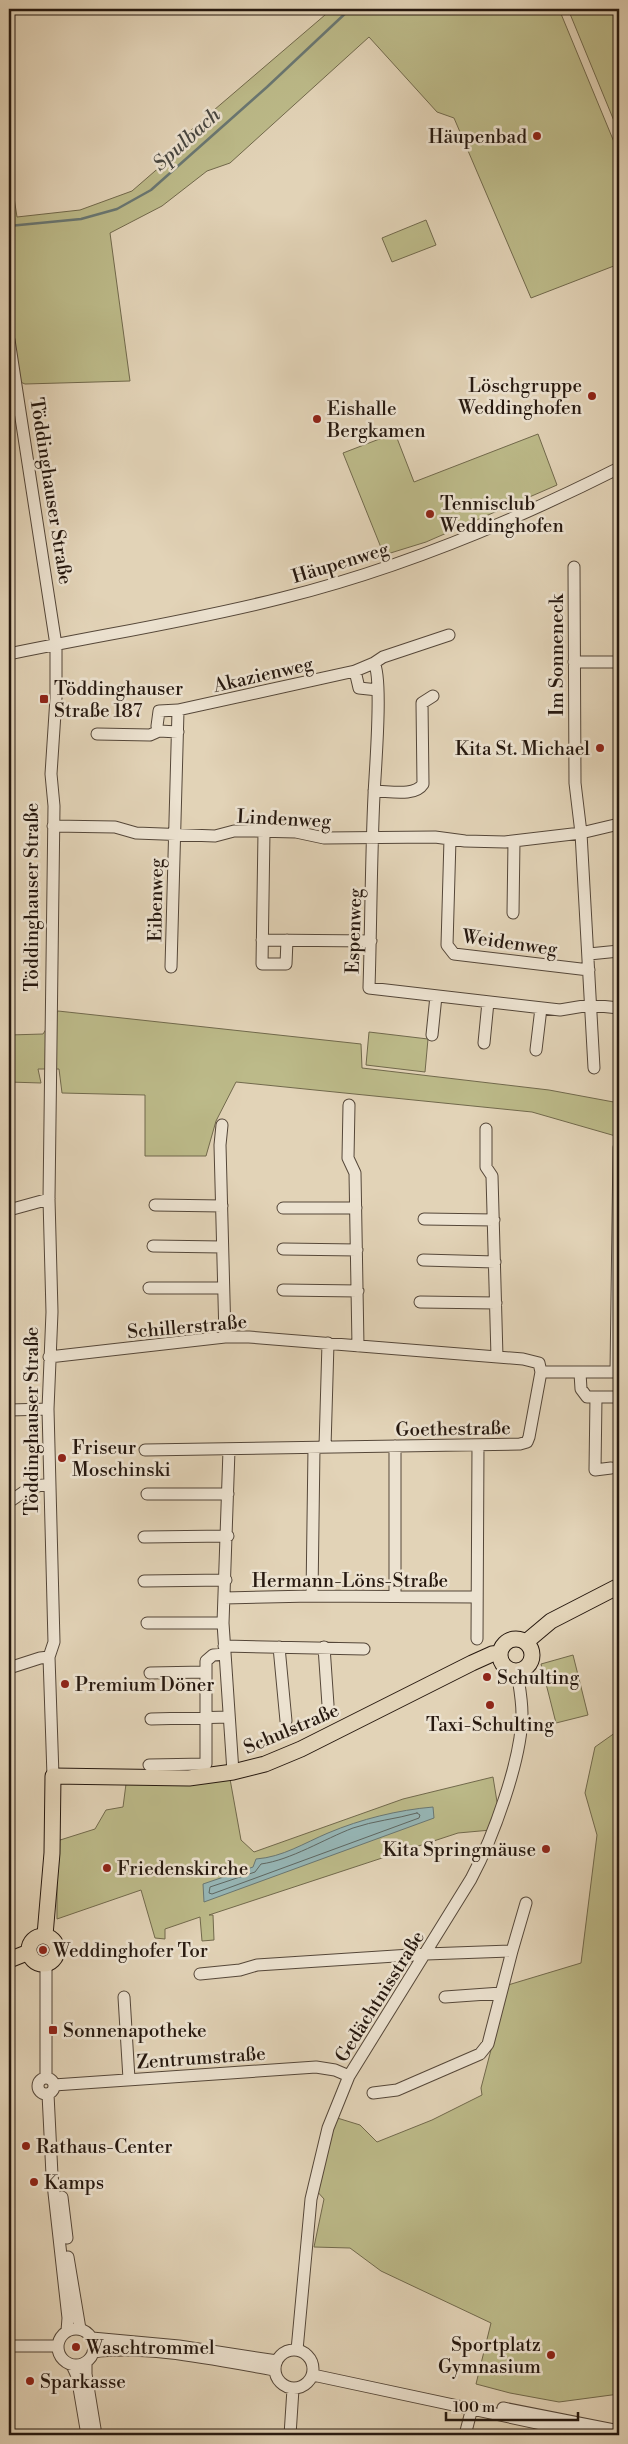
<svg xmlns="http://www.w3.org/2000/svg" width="628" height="2444" viewBox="0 0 628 2444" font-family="'Libre Bodoni',serif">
<rect width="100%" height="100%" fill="#e2d3b7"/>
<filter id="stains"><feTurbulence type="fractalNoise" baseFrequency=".004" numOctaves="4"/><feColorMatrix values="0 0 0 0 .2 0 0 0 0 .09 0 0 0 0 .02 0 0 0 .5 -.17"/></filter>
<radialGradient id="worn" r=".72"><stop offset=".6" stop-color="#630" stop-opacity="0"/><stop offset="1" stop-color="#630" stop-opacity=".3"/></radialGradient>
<path fill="#bcba89" stroke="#71694c" d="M332 9H559L619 154V264L531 298 454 118 437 112 369 37 230 163 207 171 162 206 110 233 130 381 25 384 9 377V165L17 217 80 210 132 191 170 158 193 128Z
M568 9H619V133Z
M426 220 436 245 392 262 382 238Z
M395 433 414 482 538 434 557 485 426 542 384 555 343 453Z
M58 1011 361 1044 362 1068 549 1090 619 1103V1137L532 1112 236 1082 216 1121 206 1156H145V1095L62 1093 59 1069H38L41 1083 9 1082V1035L43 1034Z
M369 1032 428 1039 425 1072 366 1065Z
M573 1655 588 1715 556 1723 541 1664Z
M619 1730V2394L559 2402 510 2393 476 2384 491 2323 381 2271 350 2248 314 2247 324 2199 315 2189 334 2117 360 2125 377 2142 432 2120 482 2095 481 2088 508 1985 581 1963 597 1835 585 1793 595 1747Z
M493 1777 498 1808 491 1830 458 1833 209 1915H213L214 1940 202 1941 200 1917 165 1929V1939L155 1938 141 1890 57 1919V1841L95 1829 106 1810 123 1807 126 1784H190L230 1779 241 1840 254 1852 403 1799Z"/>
<path fill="#96b6b6" stroke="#697773" d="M433 1807 434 1818 204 1902 203 1884 253 1867 256 1859C283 1857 304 1843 328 1833 361 1819 398 1810 433 1807Z"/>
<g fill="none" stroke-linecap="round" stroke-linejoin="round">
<path stroke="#5e6762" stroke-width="1" d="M417 1813 420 1815 419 1818 212 1894 209 1893 210 1887 255 1872 261 1864C291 1860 324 1839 353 1828 373 1821 396 1819 417 1813Z"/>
<path stroke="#697773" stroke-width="2.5" d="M9 226 81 219 117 209 151 190 267 87 350 9"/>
<defs>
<path id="minor" d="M9 340 56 645V698L51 774 54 806 49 1199 52 1312 48 1409 54 1642 49 1657 53 1776
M574 567 575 783 581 833 594 1068
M9 654C100 635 192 621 282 598 399 569 512 522 619 468
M574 662H619
M374 663 383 657 449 635
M378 690 359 688 355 671 374 663C383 678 375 772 374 795 371 859 371 924 369 988L560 1010 590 1005 619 1008
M178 710 355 671
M97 734 150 735 159 731
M374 791C389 791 415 797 423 784L422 703 433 696
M53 826 115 827 136 833 215 836 234 831H252L296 832 324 838 435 837 465 841 505 842 581 833 619 824
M264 832 262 964H286L287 940
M450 839 447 945 454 954 589 970
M513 913 514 841
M262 940 371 941
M589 954 619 951
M171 967C173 882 176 796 178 710L159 711 157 726 159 731 178 732
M432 1035 436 996
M484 1043 488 1002
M536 1050 541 1008
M349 1105 348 1158 355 1173 358 1346
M222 1125 220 1145 225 1337
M486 1129V1167L492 1176 497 1357
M155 1205 222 1206
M283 1208H356
M9 1210 49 1199
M424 1219 494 1220
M153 1246 222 1247
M283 1249 357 1250
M423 1260 495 1262
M149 1288H223
M283 1290 358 1291
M420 1302 496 1303
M49 1357 225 1337H249L523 1359 539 1363 541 1372
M616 1372 619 1147
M580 1373 581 1389 587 1397H619
M596 1397 595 1470 611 1468
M9 1410 48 1409
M395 1446V1596
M325 1447 328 1343
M145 1450 520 1444 527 1442 529 1437 541 1372H619
M229 1450 223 1623 233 1772
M147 1494H228
M9 1502 31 1487 49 1484
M144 1537 228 1536
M144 1581 226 1580
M312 1596 314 1448
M224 1598 312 1596 477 1597
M147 1623H223
M477 1639 478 1445
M224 1646 364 1649
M279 1647 286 1721
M324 1647 328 1705
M9 1668 40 1658 49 1657
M150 1673 205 1672
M151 1719 229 1717
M149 1765 206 1764V1661L213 1655 225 1654
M512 1951 526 1903
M200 1974 240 1970 257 1965 426 1954 512 1951 488 2044 480 2054 397 2090 373 2093
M124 1997 129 2079
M445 1997 501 1993
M46 2077V1964
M38 2086a8 8 0 1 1 16 0a8 8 0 1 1-16 0Z
M54 2085 316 2067 335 2070 349 2076
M48 2094 52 2175 68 2318 67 2331
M62 2197 67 2238
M68 2257 80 2329
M58 2347a18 18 0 1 1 36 0a18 18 0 1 1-36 0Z
M92 2338 179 2346 277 2361
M9 2346H58
M297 2350 311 2199 328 2128 349 2076 471 1879C493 1838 522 1759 522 1714 522 1699 519 1685 517 1671
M275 2369a19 19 0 1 1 38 0a19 19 0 1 1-38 0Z
M93 2352C146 2344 222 2361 275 2370
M86 2362V2374L96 2435
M72 2365 77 2376 87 2435
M313 2375 593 2435
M503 2408 619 2431
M290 2435 293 2389
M465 2435 472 2408"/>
<path id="major" d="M500 1655a16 16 0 1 1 32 0a16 16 0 1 1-32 0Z
M526 1642 551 1621 619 1586
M45 1935 52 1853 53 1776 189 1778 233 1772 265 1764 301 1749 472 1663 492 1654 500 1653
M29 1950a14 14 0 1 1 28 0a14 14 0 1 1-28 0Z
M9 1960 29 1952"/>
</defs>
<use href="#minor" stroke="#554739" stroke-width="13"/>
<use href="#major" stroke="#26180f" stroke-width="17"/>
<use href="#minor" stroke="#ece2d0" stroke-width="11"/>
<use href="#major" stroke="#e2d3b7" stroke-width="15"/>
</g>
<g fill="#8f2418" stroke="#ece2d0" stroke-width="2">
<circle cx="537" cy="136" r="5"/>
<circle cx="592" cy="396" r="5"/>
<circle cx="317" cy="419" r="5"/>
<circle cx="430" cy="514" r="5"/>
<rect x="39" y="694" width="10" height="10" rx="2.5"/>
<circle cx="600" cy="748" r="5"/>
<circle cx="62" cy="1458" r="5"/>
<circle cx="487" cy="1677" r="5"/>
<circle cx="65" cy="1684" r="5"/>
<circle cx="490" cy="1705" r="5"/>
<circle cx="546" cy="1849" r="5"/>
<circle cx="107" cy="1868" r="5"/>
<circle cx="43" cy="1950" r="5"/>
<rect x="48" y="2025" width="10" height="10" rx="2.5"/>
<circle cx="26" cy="2146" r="5"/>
<circle cx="34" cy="2182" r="5"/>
<circle cx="76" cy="2347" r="5"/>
<circle cx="551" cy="2355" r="5"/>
<circle cx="30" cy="2381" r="5"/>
</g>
<g text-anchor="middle" stroke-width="5" stroke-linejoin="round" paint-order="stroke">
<g font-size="19" fill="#26180f" stroke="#ece2d0" text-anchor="start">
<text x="527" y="143" text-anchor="end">Häupenbad</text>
<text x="582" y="392" text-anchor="end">Löschgruppe<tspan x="582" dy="22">Weddinghofen</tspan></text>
<text x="327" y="415">Eishalle<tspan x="327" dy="22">Bergkamen</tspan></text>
<text x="440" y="510">Tennisclub<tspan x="440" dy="22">Weddinghofen</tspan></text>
<text x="54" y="695">Töddinghauser<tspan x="54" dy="22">Straße 187</tspan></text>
<text x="590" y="755" text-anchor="end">Kita St. Michael</text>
<text x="72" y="1454">Friseur<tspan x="72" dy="22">Moschinski</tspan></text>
<text x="497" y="1684">Schulting</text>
<text x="75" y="1691">Premium Döner</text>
<text x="490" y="1731" text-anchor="middle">Taxi-Schulting</text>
<text x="536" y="1856" text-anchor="end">Kita Springmäuse</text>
<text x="117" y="1875">Friedenskirche</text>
<text x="53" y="1957">Weddinghofer Tor</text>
<text x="63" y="2037">Sonnenapotheke</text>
<text x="36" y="2153">Rathaus-Center</text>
<text x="44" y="2189">Kamps</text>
<text x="541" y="2351" text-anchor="end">Sportplatz<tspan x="541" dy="22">Gymnasium</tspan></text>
<text x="86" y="2354">Waschtrommel</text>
<text x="40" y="2388">Sparkasse</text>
</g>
<g font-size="19" fill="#26180f" stroke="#ece2d0">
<text transform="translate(52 491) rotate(81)" y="7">Töddinghauser Straße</text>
<text transform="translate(340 562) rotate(-17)" y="7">Häupenweg</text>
<text transform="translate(556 655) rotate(-90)" y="7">Im Sonneneck</text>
<text transform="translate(263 674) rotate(-13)" y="7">Akazienweg</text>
<text transform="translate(284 818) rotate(3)" y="7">Lindenweg</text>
<text transform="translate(31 897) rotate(-90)" y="7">Töddinghauser Straße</text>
<text transform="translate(155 900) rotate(-89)" y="7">Eibenweg</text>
<text transform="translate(353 931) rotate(-88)" y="7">Espenweg</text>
<text transform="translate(510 942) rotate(8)" y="7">Weidenweg</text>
<text transform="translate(187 1326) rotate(-5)" y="7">Schillerstraße</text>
<text transform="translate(31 1421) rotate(-90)" y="7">Töddinghauser Straße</text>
<text transform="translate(453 1428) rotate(-1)" y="7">Goethestraße</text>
<text x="350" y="1587">Hermann-Löns-Straße</text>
<text transform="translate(291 1728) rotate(-23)" y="7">Schulstraße</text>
<text transform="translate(379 1996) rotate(-58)" y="7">Gedächtnisstraße</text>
<text transform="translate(201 2057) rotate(-4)" y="7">Zentrumstraße</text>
</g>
<g font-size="20" font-style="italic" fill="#484741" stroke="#ece2d0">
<text transform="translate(186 139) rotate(-42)" y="7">Spulbach</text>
</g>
</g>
<rect width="628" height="2444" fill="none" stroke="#e2d3b7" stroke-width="30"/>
<rect x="10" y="10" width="608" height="2424" fill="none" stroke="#26180f" stroke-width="2.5"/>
<rect x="15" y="15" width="598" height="2414" fill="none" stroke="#26180f"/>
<path d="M446 2412v8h132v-8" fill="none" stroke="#26180f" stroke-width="2.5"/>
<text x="453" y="2412" font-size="15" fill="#26180f" stroke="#ece2d0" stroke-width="4" paint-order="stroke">100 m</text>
<rect width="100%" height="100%" filter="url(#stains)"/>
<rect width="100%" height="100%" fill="url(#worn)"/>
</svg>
